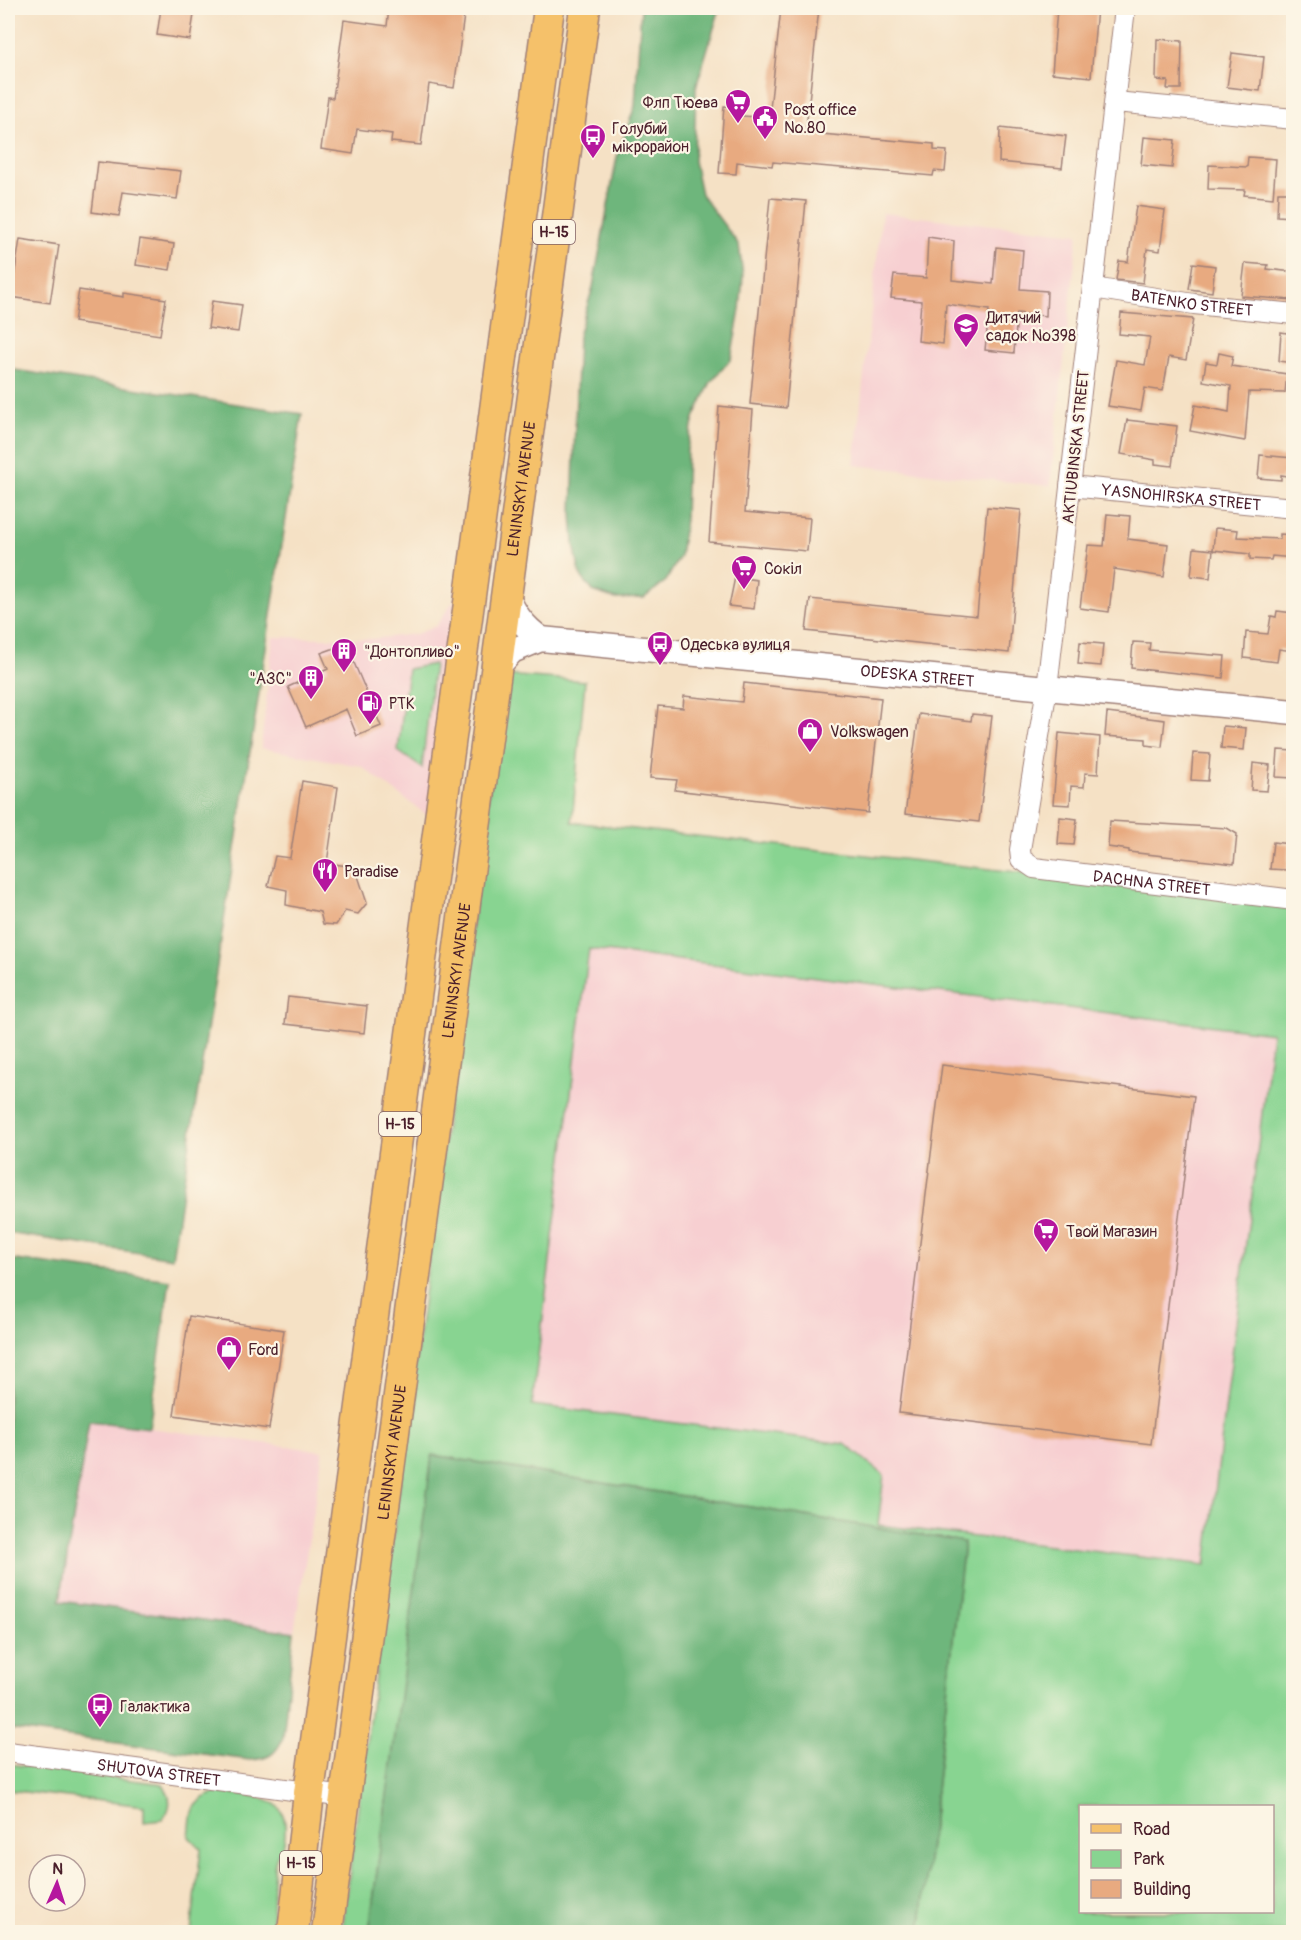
<svg xmlns="http://www.w3.org/2000/svg" width="1301" height="1940" viewBox="0 0 1301 1940" font-family="Pangolin,sans-serif">
<rect width="100%" height="100%" fill="#fcf5e5"/>
<filter id="ink" filterUnits="userSpaceOnUse"><feTurbulence type="fractalNoise" baseFrequency=".0167" numOctaves="2"/><feDisplacementMap in="SourceGraphic" scale="12" xChannelSelector="R" yChannelSelector="G"/><feConvolveMatrix kernelMatrix="1 2 1 2 8 2 1 2 1" color-interpolation-filters="sRGB"/></filter>
<filter id="wash" filterUnits="userSpaceOnUse"><feTurbulence type="fractalNoise" baseFrequency=".008" numOctaves="4" result="noise"/><feDisplacementMap in="SourceGraphic" scale="24" xChannelSelector="R" yChannelSelector="G"/><feGaussianBlur stdDeviation="1.35" result="paint"/><feColorMatrix in="noise" values="0 0 0 0 0 0 0 0 0 0 0 0 0 0 0 0 0 1.4 0 .05"/><feComposite in="paint" operator="in"/></filter>
<g filter="url(#wash)">
<rect width="100%" height="100%" fill="#f5e1c5"/>
<path fill="#f7cfd1" d="M882 213 1078 234 1050 486 854 465Z
M455 599 428 816 361 766 261 748 273 637 372 639 416 634 436 626Z
M588 949 1272 1033 1206 1565 878 1525 884 1475 532 1405Z
M89 1420 323 1451 294 1632 60 1601Z"/>
<path fill="#88d491" stroke="#697a5e" stroke-width="1.5" fill-rule="evenodd" d="M434 664 422 768 398 751 408 669Z
M504 675 585 681 572 822 1293 903V1932H920L964 1542 433 1455 369 1932H342ZM589 949 1272 1033 1206 1565 878 1525 884 1475 845 1444 532 1405ZM1080 1806H1272V1912H1080Z
M8 1764 163 1784C171 1797 173 1807 162 1820L144 1822V1806L8 1790Z
M217 1792C253 1797 293 1791 284 1842 283 1848 278 1852 276 1858 271 1875 273 1913 272 1932H191L201 1849 189 1837 191 1817 195 1807 203 1798Z"/>
<path fill="#6eb67b" stroke="#5c6a53" stroke-width="1.5" d="M641 8H720L696 87 694 161 701 194 739 245 743 276 740 310 731 359 711 382 694 418 687 449 685 519 680 556 666 581 644 598 616 599 593 591 580 575 574 544 572 514 578 336 593 287 617 157 635 106Z
M8 369 302 414 172 1258 8 1233Z
M8 1259 170 1280 149 1428 89 1421 60 1601 294 1632 283 1738C276 1755 268 1759 250 1760L8 1729Z
M432 1455 964 1542 920 1932H369Z"/>
<g id="blocks">
<path fill="#e8aa80" d="M161 8H195L190 40 157 35Z
M389 8H465L454 88 429 84 421 145 391 142 392 134 357 129 353 154 321 149 328 97 333 98 344 20 387 26Z
M781 8H819L806 129H810V133L934 144V150L947 151 945 172 934 171 933 176 773 162 772 166 737 162 736 174 719 173 724 106 744 107 743 116 769 118Z
M1057 8H1097L1091 77 1052 73Z
M1157 39 1182 41 1181 89H1167L1168 81 1156 80Z
M1232 53 1264 57 1260 91 1227 87Z
M1000 128 1066 136 1062 168 999 162Z
M1144 137 1175 140 1172 168 1141 165Z
M1248 157 1276 159 1273 198 1244 195 1245 190 1208 189 1209 165 1247 167Z
M98 162 181 171 177 199 123 192 119 216 92 212Z
M1278 192H1293V217L1277 216Z
M770 198 806 201 786 408 750 404Z
M1136 206 1165 210 1160 251 1147 249 1143 283 1116 280 1119 261 1128 262Z
M928 237 954 241 952 280 993 284 996 247 1023 250 1020 289 1047 291 1046 316 1017 313 1014 353 985 350 989 310 946 304 943 344 918 341 921 301 891 298 894 275 926 278Z
M20 239 59 245 50 303 11 297Z
M140 239 174 244 170 270 136 265Z
M1193 263 1215 266 1212 292 1189 289Z
M1245 263 1268 265 1267 269 1293 272V300L1241 296Z
M79 290 124 297V293L166 299 160 335 74 322Z
M212 301 242 305 238 332 208 328Z
M1121 313 1193 319 1186 360 1169 357 1163 391 1145 388 1141 411 1108 406 1116 360 1145 365 1150 337 1119 334Z
M1281 332 1293 334V363L1279 361Z
M1219 353 1233 356 1231 366 1287 374 1285 393 1249 392 1245 441 1190 431 1195 405 1229 412 1231 386 1203 381 1206 362 1217 364Z
M719 406 753 410 745 512 810 518 807 551 709 542Z
M1127 420 1177 426 1172 466 1155 464V460L1121 454Z
M1260 455 1293 458V477L1281 475V480L1258 478Z
M987 507 1021 510 1009 653 806 631 810 599 977 616Z
M1107 514 1130 516 1128 539 1168 544 1164 577 1114 569 1109 612 1080 608 1088 545 1104 546Z
M1215 528 1238 530 1237 537 1280 539V534L1293 535V558L1272 556 1271 560 1250 559V554L1213 550Z
M1194 548 1213 550 1210 578 1191 576Z
M735 577 757 580 754 609 729 606Z
M1277 611 1293 613V651L1279 649 1277 662 1244 658 1246 632 1268 634 1271 616 1276 617Z
M1080 642 1103 644 1101 666 1078 664Z
M1133 642 1150 643 1149 650 1225 656 1223 678 1131 668Z
M346 644 381 726 357 736 346 709 306 727 288 687 328 669 321 653Z
M744 683 881 698 868 813 675 790 677 780 650 778 658 706 683 708 684 696 742 702Z
M1107 713 1165 720 1162 747 1146 745V739L1105 736Z
M919 714 971 721 972 714 992 716 979 822 905 814Z
M1223 726 1246 728 1244 750 1221 748Z
M1059 733 1100 737 1098 774 1085 773 1084 787 1071 786 1070 805 1053 804Z
M1278 750 1293 751V778L1276 777Z
M1193 753 1210 754 1208 781 1191 780Z
M1253 763 1270 765 1267 791 1251 790Z
M302 781 338 787 327 863 355 867 367 903 358 914 345 911 336 925 323 924 320 912 286 905 287 890 268 886 275 856 290 858Z
M1060 817 1077 819 1074 845 1058 844Z
M1110 821 1227 828 1237 834 1234 864 1129 852V850L1108 847Z
M1273 842 1289 844 1287 870 1270 869Z
M288 997 367 1006 364 1033 285 1024Z
M942 1065 1194 1096 1151 1444 899 1413Z
M189 1316 284 1330 269 1429 174 1415Z"/>
</g>
</g>
<g filter="url(#ink)">
<use href="#blocks" fill-opacity="0" stroke="#a08078" stroke-width="1.5"/>
<g fill="none" stroke-linecap="round" stroke-linejoin="round">
<defs>
<g id="minor">
<path id="s1" d="M1125 8 1047 688 1020 850 1021 859 1034 868 1294 900"/>
<path d="M1115 102 1294 119"/>
<path id="s2" d="M1093 288 1194 304 1294 314"/>
<path id="s3" d="M1070 486 1294 508"/>
<path id="s4" d="M8 1752 345 1797"/>
</g>
<g id="tertiary">
<path d="M506 593C514 614 523 626 541 639"/>
<path id="s5" d="M495 670 512 651 541 639 1294 712"/>
</g>
<g id="primary">
<path d="M293 1932 309 1793 549 8"/>
<path id="s6" d="M327 1932 585 8"/>
</g>
</defs>
<use href="#minor" stroke="#a08078" stroke-width="22"/>
<use href="#tertiary" stroke="#a08078" stroke-width="27"/>
<use href="#primary" stroke="#a08078" stroke-width="33"/>
<use href="#minor" stroke="#fff" stroke-width="20"/>
<use href="#tertiary" stroke="#fff" stroke-width="24"/>
<use href="#primary" stroke="#f5c16b" stroke-width="30"/>
</g>
</g>
<defs>
<symbol id="supermarket-pin" viewBox="-11 -11 22 30"><path d="M0 17L-7.5 6A9.5 9.5 0 1 1 7.5 6Z" fill="#b5179e" stroke="#fcf5e5"/><path d="M-6-5.5h2.5l.6 2H6L4.5 2H-2.5L-4.4-4H-6ZM-1.5 3.2a1.3 1.3 0 1 0 .1 0ZM3 3.2a1.3 1.3 0 1 0 .1 0Z" fill="#fff"/></symbol>
<symbol id="civic-pin" viewBox="-11 -11 22 30"><path d="M0 17L-7.5 6A9.5 9.5 0 1 1 7.5 6Z" fill="#b5179e" stroke="#fcf5e5"/><path d="M-.6-6.5H3V-4.5H.6V-3L4-1V1h2V6H-6V1h2V-1L-.6-3ZM-1.2 2.5V6h2.4V2.5Z" fill="#fff"/></symbol>
<symbol id="bus-pin" viewBox="-11 -11 22 30"><path d="M0 17L-7.5 6A9.5 9.5 0 1 1 7.5 6Z" fill="#b5179e" stroke="#fcf5e5"/><path d="M-5-6H5V4H4V6H2V4H-2V6H-4V4H-5ZM-3.5-4V0h7V-4ZM-3.5 1.2v1.5H-2V1.2ZM2 1.2v1.5H3.5V1.2Z" fill="#fff"/></symbol>
<symbol id="school-pin" viewBox="-11 -11 22 30"><path d="M0 17L-7.5 6A9.5 9.5 0 1 1 7.5 6Z" fill="#b5179e" stroke="#fcf5e5"/><path d="M0-5L7-2L0 1L-7-2ZM-4 1L0 2.5L4 1V4Q0 6-4 4Z" fill="#fff"/></symbol>
<symbol id="building-pin" viewBox="-11 -11 22 30"><path d="M0 17L-7.5 6A9.5 9.5 0 1 1 7.5 6Z" fill="#b5179e" stroke="#fcf5e5"/><path d="M-4-6H4V6H1V3H-1V6H-4ZM-2.5-4.3h1.7v1.8h-1.7ZM.8-4.3h1.7v1.8H.8ZM-2.5-1h1.7V.8h-1.7ZM.8-1h1.7V.8H.8Z" fill="#fff"/></symbol>
<symbol id="fuel-pin" viewBox="-11 -11 22 30"><path d="M0 17L-7.5 6A9.5 9.5 0 1 1 7.5 6Z" fill="#b5179e" stroke="#fcf5e5"/><path d="M-5.5-6h7V0h2V4h1.3V-2.5L3-4.5l.8-.8L6-3V5H2.5V1h-1V6h-7ZM-4.2-4.7v3.2H.2V-4.7Z" fill="#fff"/></symbol>
<symbol id="shop-pin" viewBox="-11 -11 22 30"><path d="M0 17L-7.5 6A9.5 9.5 0 1 1 7.5 6Z" fill="#b5179e" stroke="#fcf5e5"/><path d="M-5-2.5h2.3a2.7 3.5 0 0 1 5.4 0H5L5.5 6h-11ZM-1.5-2.5h3a1.5 2.3 0 0 0-3 0Z" fill="#fff"/></symbol>
<symbol id="restaurant-pin" viewBox="-11 -11 22 30"><path d="M0 17L-7.5 6A9.5 9.5 0 1 1 7.5 6Z" fill="#b5179e" stroke="#fcf5e5"/><path d="M-5-6h1v4h1v-4h1v4h1v-4h1v5L-1.5 .5V6h-2V.5L-5-1ZM5-6V6H3V1.5H1.5Q1.5-4 5-6Z" fill="#fff"/></symbol>
</defs>
<g fill-rule="evenodd">
<use href="#supermarket-pin" x="723" y="87" width="30" height="40"/>
<use href="#civic-pin" x="750" y="103" width="30" height="40"/>
<use href="#bus-pin" x="578" y="122" width="30" height="40"/>
<use href="#school-pin" x="951" y="311" width="30" height="40"/>
<use href="#supermarket-pin" x="729" y="553" width="30" height="40"/>
<use href="#bus-pin" x="645" y="629" width="30" height="40"/>
<use href="#building-pin" x="329" y="636" width="30" height="40"/>
<use href="#building-pin" x="296" y="663" width="30" height="40"/>
<use href="#fuel-pin" x="355" y="688" width="30" height="40"/>
<use href="#shop-pin" x="795" y="716" width="30" height="40"/>
<use href="#restaurant-pin" x="310" y="856" width="30" height="40"/>
<use href="#supermarket-pin" x="1031" y="1216" width="30" height="40"/>
<use href="#shop-pin" x="214" y="1334" width="30" height="40"/>
<use href="#bus-pin" x="85" y="1691" width="30" height="40"/>
</g>
<g text-anchor="middle" stroke-width="4.5" stroke-linejoin="round" paint-order="stroke">
<g fill="#fcf5e5" stroke="#7f5f63" stroke-width="1.5">
<rect x="533" y="220" width="42" height="24" rx="4.5"/>
<rect x="379" y="1112" width="42" height="24" rx="4.5"/>
<rect x="280" y="1851" width="42" height="24" rx="4.5"/>
</g>
<g font-size="15" font-weight="bold" fill="#4a1f2b">
<text x="554" y="237">Н-15</text>
<text x="400" y="1129">Н-15</text>
<text x="301" y="1868">Н-15</text>
</g>
<g font-size="16" fill="#4a1f2b" stroke="#fcf5e5" text-anchor="start">
<text x="718" y="108" text-anchor="end">Флп Тюева</text>
<text x="784" y="115">Post office<tspan x="784" dy="18">No.80</tspan></text>
<text x="612" y="134">Голубий<tspan x="612" dy="18">мікрорайон</tspan></text>
<text x="986" y="323">Дитячий<tspan x="986" dy="18">садок №398</tspan></text>
<text x="764" y="574">Сокіл</text>
<text x="680" y="650">Одеська вулиця</text>
<text x="364" y="657">"Донтопливо"</text>
<text x="292" y="684" text-anchor="end">"АЗС"</text>
<text x="389" y="709">РТК</text>
<text x="830" y="737">Volkswagen</text>
<text x="344" y="877">Paradise</text>
<text x="1066" y="1237">Твой Магазин</text>
<text x="248" y="1355">Ford</text>
<text x="120" y="1712">Галактика</text>
</g>
<g font-size="16" fill="#4a1f2b" stroke="#fcf5e5">
<text dy="6" stroke="none"><textPath href="#s2" startOffset="100">BATENKO STREET</textPath></text>
<text transform="translate(1075 447) rotate(-84)" y="6">AKTIUBINSKA STREET</text>
<text dy="6" stroke="none"><textPath href="#s6" startOffset="1456">LENINSKYI AVENUE</textPath></text>
<text dy="6" stroke="none"><textPath href="#s3" startOffset="112">YASNOHIRSKA STREET</textPath></text>
<text dy="6" stroke="none"><textPath href="#s5" startOffset="435">ODESKA STREET</textPath></text>
<text dy="6" stroke="none"><textPath href="#s1" startOffset="992">DACHNA STREET</textPath></text>
<text dy="6" stroke="none"><textPath href="#s6" startOffset="970">LENINSKYI AVENUE</textPath></text>
<text dy="6" stroke="none"><textPath href="#s6" startOffset="484">LENINSKYI AVENUE</textPath></text>
<text dy="6" stroke="none"><textPath href="#s4" startOffset="152">SHUTOVA STREET</textPath></text>
</g>
</g>
<rect width="1301" height="1940" fill="none" stroke="#fcf5e5" stroke-width="30"/>
<rect x="1079" y="1805" width="195" height="108" fill="#fcf5e5" stroke="#b59f9b" stroke-width="1.5"/>
<rect x="1091" y="1824" width="30" height="9" fill="#f5c16b" stroke="#b59f9b" stroke-width="1.5"/>
<text x="1133" y="1835" font-size="18" fill="#4a1f2b">Road</text>
<rect x="1091" y="1850" width="30" height="18" fill="#88d491" stroke="#b59f9b" stroke-width="1.5"/>
<text x="1133" y="1865" font-size="18" fill="#4a1f2b">Park</text>
<rect x="1091" y="1880" width="30" height="18" fill="#e8aa80" stroke="#b59f9b" stroke-width="1.5"/>
<text x="1133" y="1895" font-size="18" fill="#4a1f2b">Building</text>
<g transform="translate(57 1883) rotate(3)"><circle r="28" fill="#fcf5e5" stroke="#b59f9b" stroke-width="1.5"/>
<path d="M0-4.5L10 22L0 15L-10 22Z" fill="#b5179e"/>
<text y="-9" font-size="16" font-weight="bold" text-anchor="middle" fill="#4a1f2b">N</text>
</g>
</svg>
